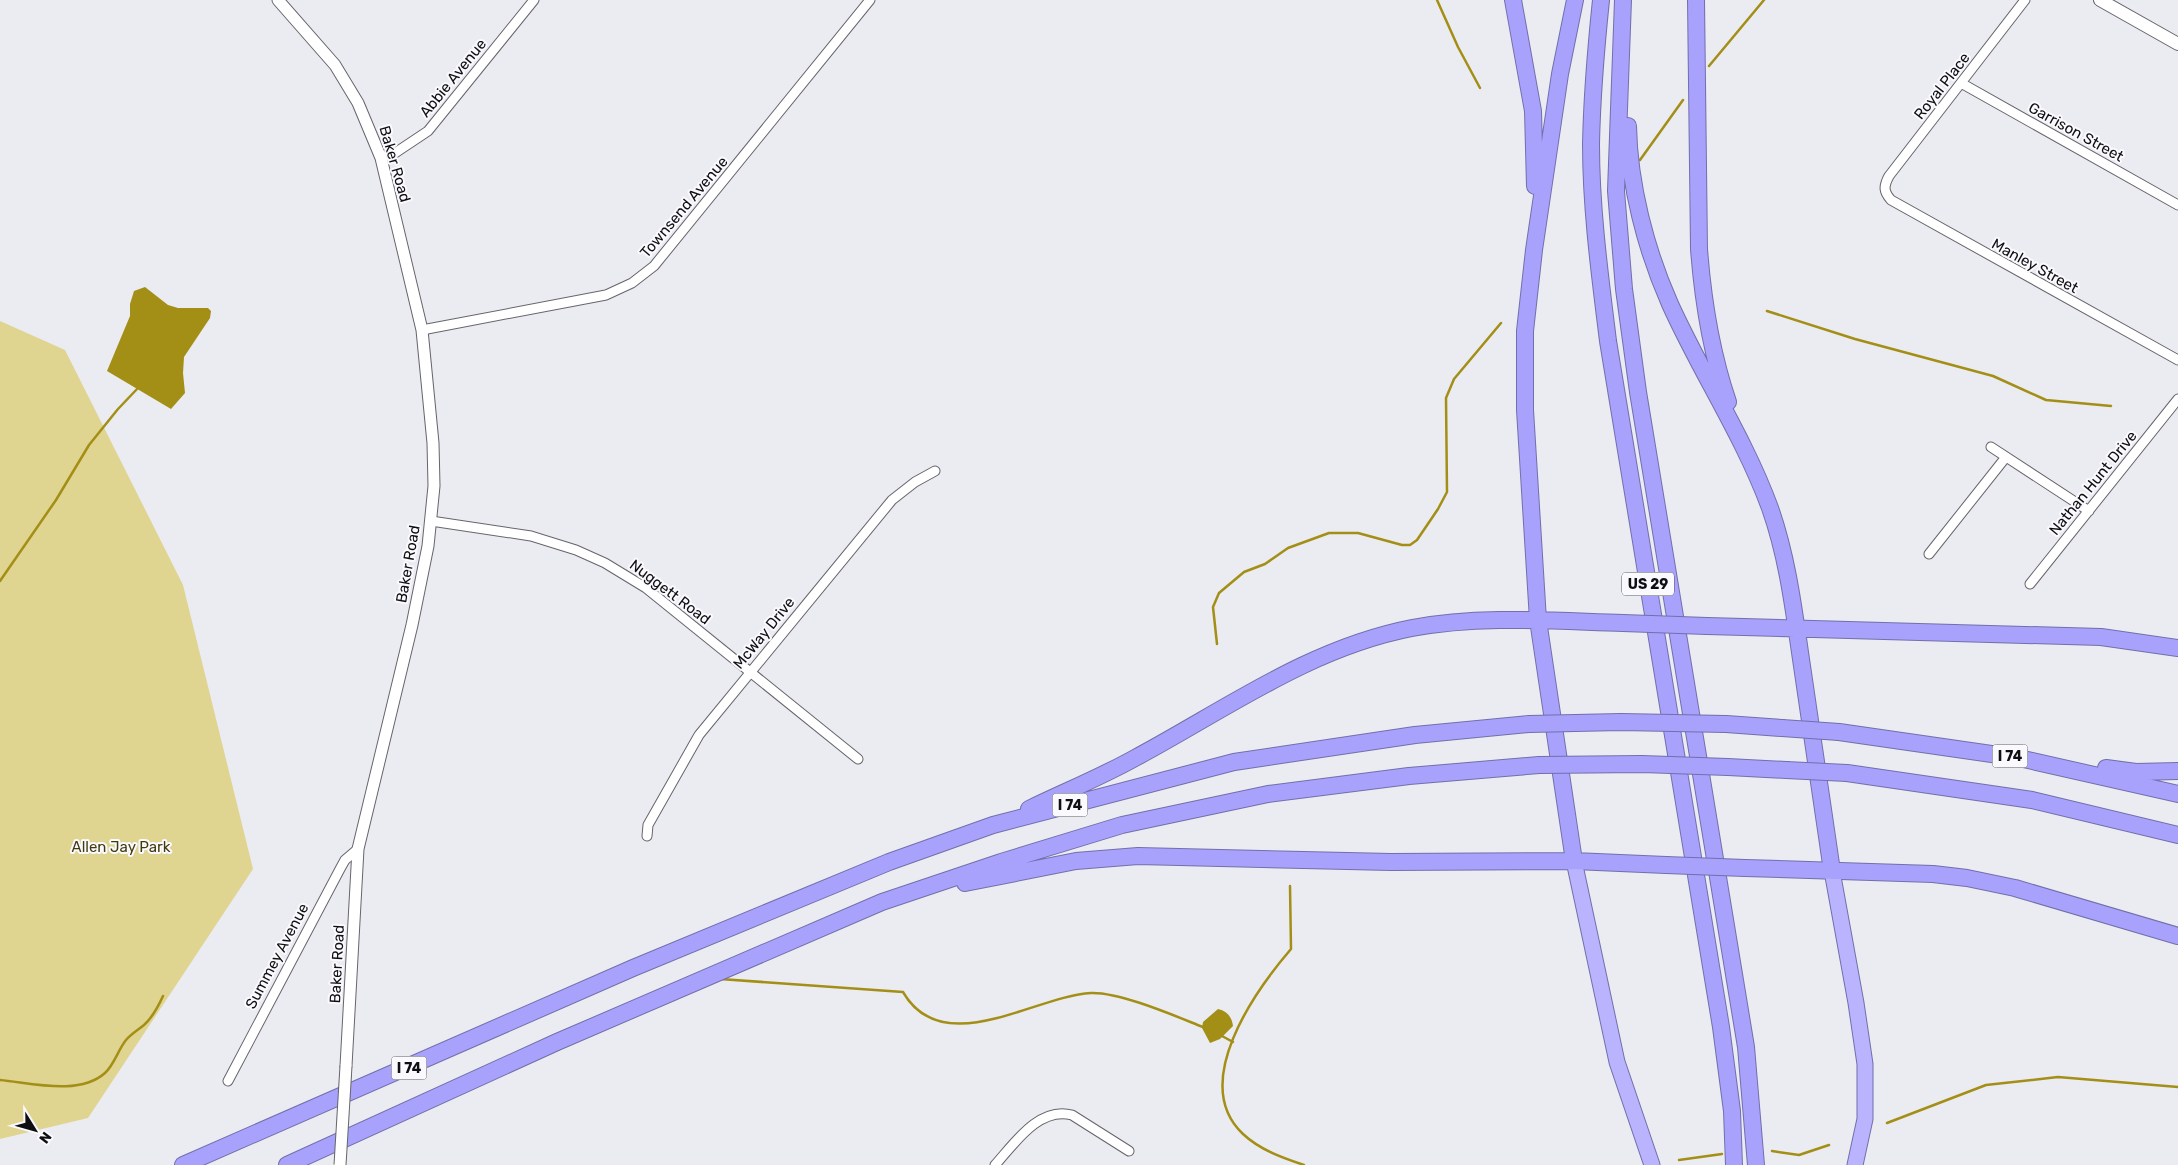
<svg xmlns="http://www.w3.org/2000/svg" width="2178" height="1165" viewBox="0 0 2178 1165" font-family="Rubik,sans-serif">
<rect width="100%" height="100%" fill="#ebebf2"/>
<path fill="#e0d491" d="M0 321 65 350 183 585 253 869 88 1118 0 1139Z"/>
<path fill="#a38f16" d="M145 287 168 305 178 308H208L211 311 210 318 184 357 183 373 185 393 171 409 107 371 130 316V304L134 291Z
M1218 1009C1227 1011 1232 1017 1233 1026L1220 1039 1210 1043 1202 1028 1203 1022Z"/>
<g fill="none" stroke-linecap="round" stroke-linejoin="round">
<path stroke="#a38f16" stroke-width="2.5" d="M1437 0 1458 47 1480 88
M1709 66 1764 0
M1640 160 1683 100
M1767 311 1855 339 1993 376 2046 400 2111 406
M0 581 56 500 89 445 118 409 138 388
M1217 644 1213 607 1219 593 1244 572 1265 564 1288 548 1329 533H1358L1402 545H1410L1417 540 1438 509 1447 492 1446 398 1454 379 1501 323
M1290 886 1291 949C1255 991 1189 1083 1243 1134 1260 1150 1283 1158 1304 1165
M720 979 903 992C943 1061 1035 996 1091 993 1120 992 1175 1016 1203 1027
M1222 1036 1233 1042
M0 1080C32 1083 79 1096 105 1073 114 1065 118 1050 126 1040 131 1034 138 1030 144 1025 153 1017 158 1007 163 996
M1887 1123 1986 1085 2058 1077 2178 1087
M1772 1151 1799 1155 1829 1145
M1679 1160 1722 1154"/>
<defs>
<path id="minor" d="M2025 0 1889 176C1883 187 1884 192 1891 200L2178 360
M1961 83 2178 205
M381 158 395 153 428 131 534 0
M422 330 606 295 632 283 654 266 870 0
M1991 447 2089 511
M431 521 531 536 576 550 605 563 646 588 858 759
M1929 554 2006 457
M2030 584 2178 399
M647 836 648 825 699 735 892 500 915 482 935 471
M228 1081 340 869 345 860 358 849
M995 1165C1014 1144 1039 1106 1072 1115L1129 1151"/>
<path id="tertiary" d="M278 0 335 65 358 103 381 158 422 330 433 443 434 486 428 546 412 625 358 849 346 1066"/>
<path id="secondary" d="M2100 0 2178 44"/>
<path id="trunk" d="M1574 861 1617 1062 1652 1165
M1832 871 1856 1003 1865 1064V1119L1855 1165"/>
<path id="motorway" d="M1513 0 1533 111 1535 186
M1601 0C1596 48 1592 96 1591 144 1591 210 1600 276 1608 341L1721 1027 1732 1111 1734 1165
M1623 0 1616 191 1624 289 1638 392 1746 1047 1756 1165
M1696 0 1699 249C1703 302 1711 352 1728 402
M1628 126C1629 185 1646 250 1670 304 1701 373 1744 437 1770 508 1788 559 1794 612 1802 666 1812 734 1822 803 1832 871
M1707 626 2101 637 2178 648
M1726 724 1782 728
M1839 732 2019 758 2178 794
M1728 767 1786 770
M2106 768 2136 772 2178 771
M1847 773 2032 800 2178 835
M1029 809C1064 792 1101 777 1135 758 1225 710 1309 648 1412 628 1481 615 1553 621 1623 623
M1574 861 1538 620 1525 410V331L1534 250 1560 74 1575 0
M1745 868 1933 874 1967 878 2015 888 2178 936
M965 883 1076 861 1138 856 1391 862 1574 861 1666 865
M183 1165 633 968 889 862 993 825 1234 762 1415 735 1529 724
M287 1165 557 1042 882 902 1001 862 1122 825 1268 794 1409 776 1539 765"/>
</defs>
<use href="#minor" stroke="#65656b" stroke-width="11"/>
<use href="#tertiary" stroke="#65656b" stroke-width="13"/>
<use href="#secondary" stroke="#65656b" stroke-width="14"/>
<use href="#trunk" stroke="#726faa" stroke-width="17"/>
<use href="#motorway" stroke="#726faa" stroke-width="18"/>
<use href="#minor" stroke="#fff" stroke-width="9"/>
<use href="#tertiary" stroke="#fff" stroke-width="11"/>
<use href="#secondary" stroke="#fff" stroke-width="12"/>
<use href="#trunk" stroke="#bab4fe" stroke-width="15"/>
<use href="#motorway" stroke="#a8a2fd" stroke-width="16"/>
<defs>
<path id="tertiary-bridge" d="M340 1165 346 1066"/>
<path id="motorway-bridge" d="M1623 623 1707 626
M1529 724 1621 722 1726 724
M1782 728 1839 732
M1539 765 1642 764 1728 767
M1786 770 1847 773
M1666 865 1745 868"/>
</defs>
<use href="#tertiary-bridge" stroke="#65656b" stroke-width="13" stroke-linecap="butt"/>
<use href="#motorway-bridge" stroke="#726faa" stroke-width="18" stroke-linecap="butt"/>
<use href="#tertiary-bridge" stroke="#fff" stroke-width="11"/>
<use href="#motorway-bridge" stroke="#a8a2fd" stroke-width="16"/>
</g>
<g text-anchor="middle" stroke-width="4" stroke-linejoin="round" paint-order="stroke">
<g fill="#f9f9fe" stroke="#555558" stroke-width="1">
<rect x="1622" y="572.5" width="52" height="23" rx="4"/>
<rect x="1992.5" y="744.5" width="35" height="23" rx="4"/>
<rect x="1052.5" y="793.5" width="35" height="23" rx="4"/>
<rect x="391.5" y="1056.5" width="35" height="23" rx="4"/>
</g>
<g font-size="14" font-weight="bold" fill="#0f0f11">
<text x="1648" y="589">US 29</text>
<text x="2010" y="761">I 74</text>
<text x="1070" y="810">I 74</text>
<text x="409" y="1073">I 74</text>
</g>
<g font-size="15" fill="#0f0f11" stroke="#f9f9fe">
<text transform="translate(453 78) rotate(-51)" y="5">Abbie Avenue</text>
<text transform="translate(1942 86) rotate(-52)" y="5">Royal Place</text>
<text transform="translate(2076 132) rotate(29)" y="5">Garrison Street</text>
<text transform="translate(395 164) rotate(74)" y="5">Baker Road</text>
<text transform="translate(684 207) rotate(-50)" y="5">Townsend Avenue</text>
<text transform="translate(2035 266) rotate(29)" y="5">Manley Street</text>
<text transform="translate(2093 483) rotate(-51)" y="5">Nathan Hunt Drive</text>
<text transform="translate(408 564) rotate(-80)" y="5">Baker Road</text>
<text transform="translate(670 592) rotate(37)" y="5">Nuggett Road</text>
<text transform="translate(764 633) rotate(-51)" y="5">McWay Drive</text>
<text transform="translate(277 956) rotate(-62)" y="5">Summey Avenue</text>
<text transform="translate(337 964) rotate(-87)" y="5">Baker Road</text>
</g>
<g font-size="15" fill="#433a0c" stroke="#f9f9fe">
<text x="121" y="852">Allen Jay Park</text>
</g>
</g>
<g transform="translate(35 1130) rotate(127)" stroke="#f9f9fe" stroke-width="4" paint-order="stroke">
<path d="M0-4L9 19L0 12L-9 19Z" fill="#0f0f11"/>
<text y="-8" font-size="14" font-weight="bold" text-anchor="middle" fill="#0f0f11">N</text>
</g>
</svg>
